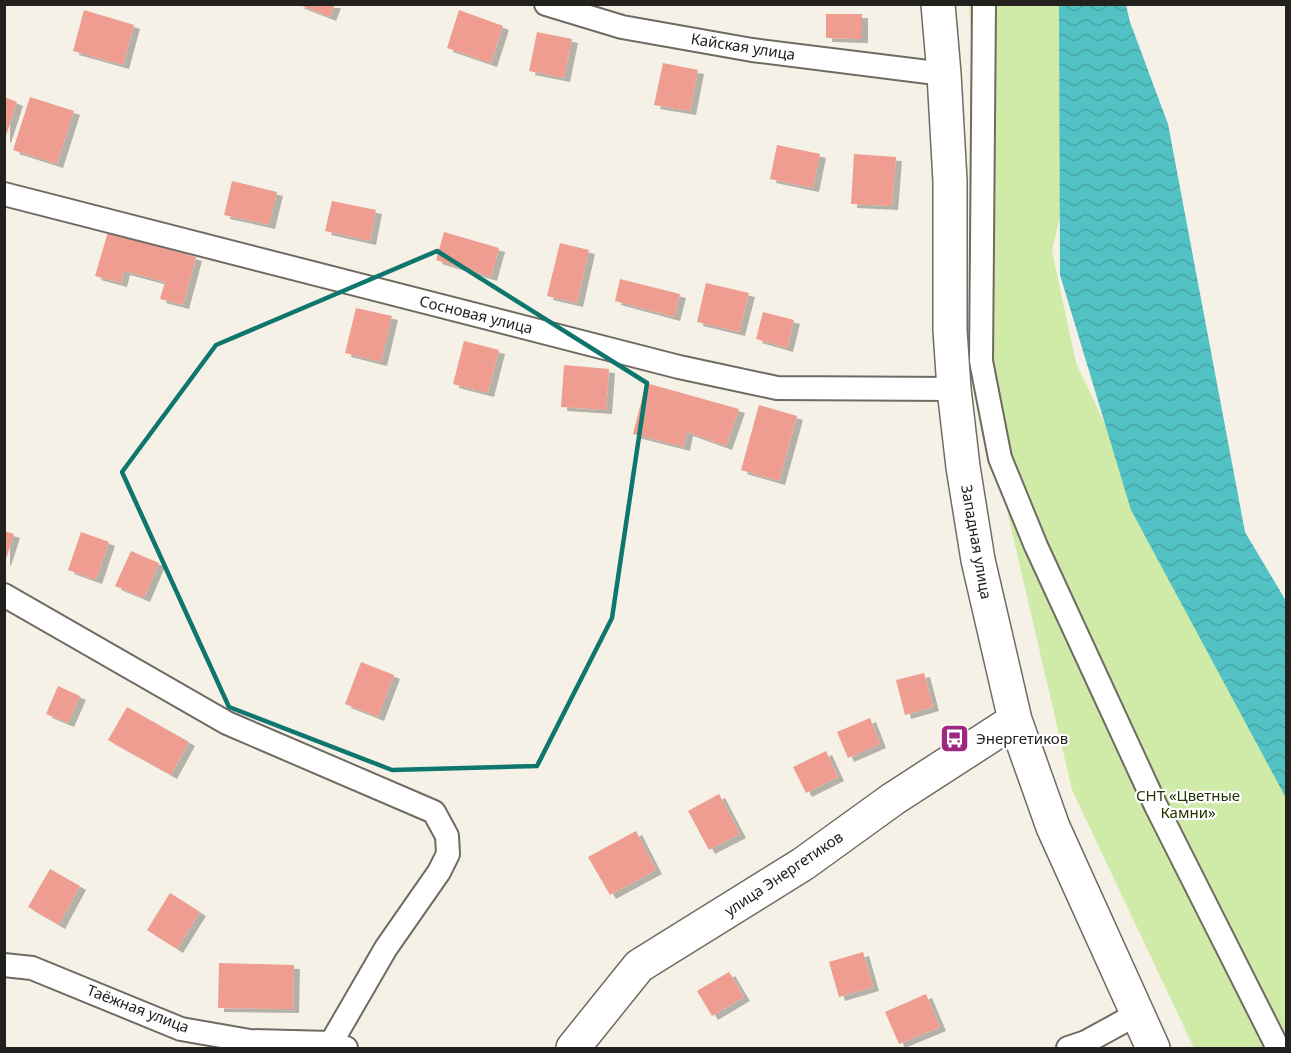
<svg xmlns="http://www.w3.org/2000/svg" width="1291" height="1053" viewBox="0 0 1291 1053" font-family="'Noto Sans',sans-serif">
<defs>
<pattern id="water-waves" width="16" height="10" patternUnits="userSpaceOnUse" patternTransform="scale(1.5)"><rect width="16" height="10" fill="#53c2c5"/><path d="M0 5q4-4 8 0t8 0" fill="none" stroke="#48a6a9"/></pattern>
<filter id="shadow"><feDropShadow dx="6" dy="4" stdDeviation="0" flood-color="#0004"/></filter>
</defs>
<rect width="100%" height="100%" fill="#f5f1e6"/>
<path fill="#d0eba8" d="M969 5H1084L1066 188 1052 251 1076 363 1212 648 1286 778V1048H1194L1072 790 982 403 977 115Z"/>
<path fill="url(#water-waves)" d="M1059 5H1126L1130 22 1168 124 1245 532 1286 601V798L1131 510 1060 275Z"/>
<path fill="#ee9d90" filter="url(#shadow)" d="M297 4H335L330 17Z
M84 10 134 25 123 65 73 51Z
M459 10 503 26 491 63 447 48Z
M826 14H862V39L826 38Z
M537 32 572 39 564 78 529 71Z
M663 63 698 70 690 111 654 105Z
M4 97 17 102 5 139H4Z
M30 97 74 111 57 164 13 150Z
M777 145 820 154 813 188 770 179Z
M854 154 896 157 892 206 851 204Z
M232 181 277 192 269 225 224 215Z
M332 201 376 210 370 241 325 231Z
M108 232 196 257 183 305 160 299 165 282 124 271 121 283 95 276Z
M444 232 499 248 491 277 436 260Z
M560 243 589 250 577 303 547 296Z
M620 279 680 294 674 317 615 301Z
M706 283 749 293 739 332 697 322Z
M356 308 392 316 381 362 345 353Z
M763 312 794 320 787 348 756 339Z
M464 341 499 350 488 393 453 384Z
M564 365 609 369 606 410 561 407Z
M646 383 739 409 726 446 687 432 684 447 633 434Z
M759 405 797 416 779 481 741 470Z
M4 531 14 534 5 562 4 561Z
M81 532 109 542 96 580 68 570Z
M131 551 159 563 144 598 115 586Z
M361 662 394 675 378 717 345 704Z
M924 673 933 707 905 715 896 680Z
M58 686 80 696 68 723 46 714Z
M127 707 189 742 171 775 108 740Z
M870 718 880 744 848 758 837 732Z
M826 751 838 777 806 793 793 767Z
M719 794 740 834 709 850 688 811Z
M636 831 656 870 610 895 588 857Z
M50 869 80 886 59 925 28 907Z
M170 893 200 912 177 949 147 930Z
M863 952 873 987 839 997 829 962Z
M219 963 294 965 293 1009 218 1008Z
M729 972 744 997 712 1016 697 991Z
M926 994 940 1027 899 1044 885 1012Z"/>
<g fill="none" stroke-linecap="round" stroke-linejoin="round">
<defs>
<path id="street" d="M546 4 622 27 752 50 944 74
M984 4 981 361 1000 458 1036 546 1156 806 1278 1048
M4 194 679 367 777 388 954 389
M4 595 227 723 434 812 447 836 448 854 439 872 386 948 331 1043
M4 965 32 968 181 1029 250 1041 331 1043 346 1048
M1068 1048 1086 1042 1137 1014"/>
<path id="secondary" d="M938 4 944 74 950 181V330L954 389 963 467 978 560 1015 720 1053 827 1153 1048
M573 1048 639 966 803 864 893 799 1015 720"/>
</defs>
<use href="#street" stroke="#6f6b62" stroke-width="26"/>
<use href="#secondary" stroke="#6f6b62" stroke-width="36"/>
<use href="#street" stroke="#fff" stroke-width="22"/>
<use href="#secondary" stroke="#fff" stroke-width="33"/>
</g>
<path fill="none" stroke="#0f766e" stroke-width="4.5" stroke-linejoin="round" d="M437 251 647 383 612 618 537 766 392 770 229 707 122 472 216 345Z"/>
<defs>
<symbol id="bus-square" viewBox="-11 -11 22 22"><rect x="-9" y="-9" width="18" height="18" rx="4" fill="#9e2781" stroke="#fff"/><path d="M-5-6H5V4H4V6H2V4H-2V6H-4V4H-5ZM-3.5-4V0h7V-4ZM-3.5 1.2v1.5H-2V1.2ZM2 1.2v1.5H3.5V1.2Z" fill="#fff"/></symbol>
</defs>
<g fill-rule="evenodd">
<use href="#bus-square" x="938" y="722" width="33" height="33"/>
</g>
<g text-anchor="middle" stroke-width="4.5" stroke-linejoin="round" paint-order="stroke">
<g font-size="15" fill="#22211d" stroke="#fff">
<text transform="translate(743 47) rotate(9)" y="5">Кайская улица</text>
<text transform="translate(476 315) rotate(14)" y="5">Сосновая улица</text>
<text transform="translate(976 542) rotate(80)" y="5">Западная улица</text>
<text transform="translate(784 874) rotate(-34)" y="5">улица Энергетиков</text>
<text transform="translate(138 1009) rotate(21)" y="5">Таёжная улица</text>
</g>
<g font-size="15" fill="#22211d" stroke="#fff" text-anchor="start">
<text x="976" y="744">Энергетиков</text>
</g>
<g font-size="15" fill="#243400" stroke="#fff">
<text x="1188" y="801">СНТ «Цветные<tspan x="1188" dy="17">Камни»</tspan></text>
</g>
</g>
<rect width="1291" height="1053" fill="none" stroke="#22211d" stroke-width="12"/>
</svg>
